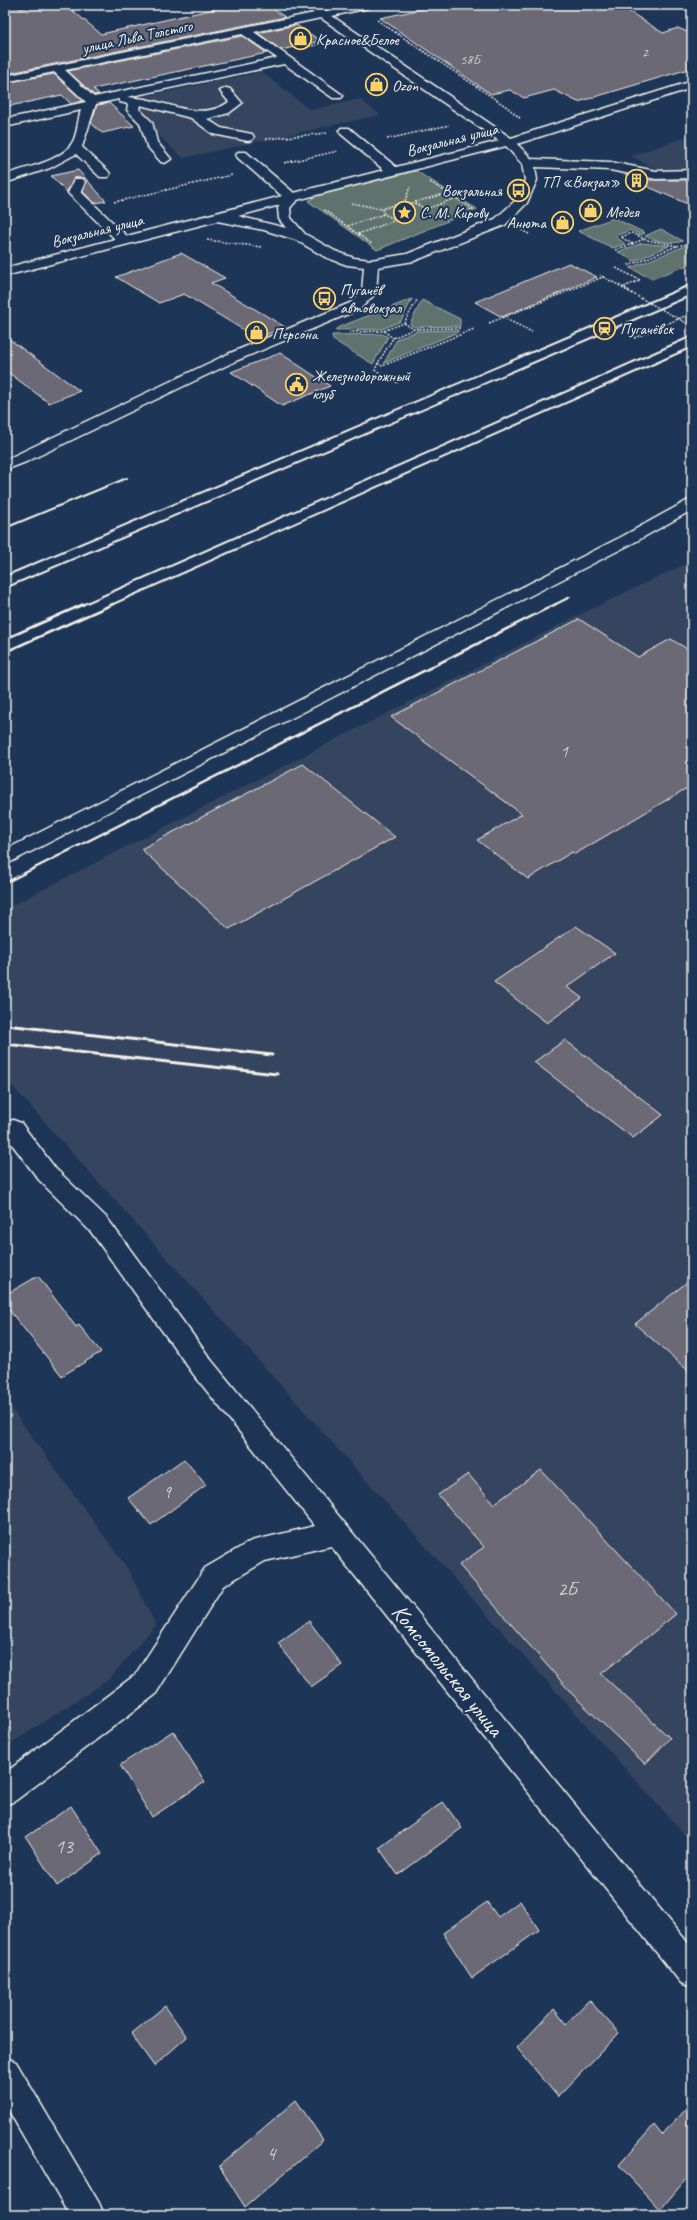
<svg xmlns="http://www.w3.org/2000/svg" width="697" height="2220" viewBox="0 0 697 2220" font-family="Caveat,sans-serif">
<rect width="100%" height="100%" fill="#1d3557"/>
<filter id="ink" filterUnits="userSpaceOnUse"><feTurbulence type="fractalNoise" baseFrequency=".025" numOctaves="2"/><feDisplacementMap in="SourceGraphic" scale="8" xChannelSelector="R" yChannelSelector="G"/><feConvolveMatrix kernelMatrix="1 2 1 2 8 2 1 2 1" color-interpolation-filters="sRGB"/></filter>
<g filter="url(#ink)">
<path fill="#344560" d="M262 72 310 110 360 99 380 115 183 158 121 101Z
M692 135V165L680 169 659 171 631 156Z
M685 564 692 568V1843L5 1078V909L577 616Z
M5 1400 126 1566 156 1625 108 1680 5 1747Z"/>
<path fill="#5e726d" stroke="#a9b2aa" d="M416 171 477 209 377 250 308 201 316 196Z
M614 218 645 233 641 235 631 230 615 236 625 244 613 248 578 231Z
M661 229 683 241C673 245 655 241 645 236Z
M642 243 669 246 634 261 618 252Z
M685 246H692V263L652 279 630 268Z
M412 299 401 321 382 329 335 330 339 327Z
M422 300 460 319V326L415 327 410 324Z
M458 330V332L384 363 397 339 417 331Z
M382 334 388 337 373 364 333 340 332 335Z"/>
<path fill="#6b6975" stroke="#f4f1e8" d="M5 5H16L20 9 38 5H66L101 34 233 5H267L285 17 5 74Z
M441 5H619L663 33 678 28 692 34V68L578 102 554 90 524 98 510 90 491 94 380 18Z
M296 25 321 41 281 50 258 33Z
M242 36 267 53 93 89 99 94 94 95 68 71Z
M54 74 83 101 71 104 62 95 5 107V83Z
M109 103 134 126 102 133 91 123 97 105Z
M78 170 106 201 95 203 83 192 86 183 83 178H74L67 192 51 176Z
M651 180H692V206L637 182Z
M181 253 225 278 211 283 285 327 257 338 184 294 159 303 116 277Z
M569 263 597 277 502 317 475 302Z
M5 336 80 391 49 403 5 370Z
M280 353 330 386 282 406 231 372Z
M579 619 638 657 671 639 692 652V785L575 854 572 852 528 879 477 840 522 814 391 717Z
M303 764 395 837 229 929 141 849Z
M576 926 615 953 567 987 582 998 547 1023 494 982Z
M565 1040 663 1115 633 1138 534 1062Z
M38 1276 76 1327 79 1325 101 1352 62 1376 5 1305V1295Z
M692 1278V1374L635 1324Z
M184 1459 206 1485 151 1525 128 1498Z
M541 1470 676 1614 601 1674 670 1738 645 1764 574 1696 459 1565 484 1547 438 1495 468 1474 494 1504Z
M309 1621 342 1665 311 1687 278 1643Z
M173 1731 205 1782 152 1817 120 1765Z
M443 1802 462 1828 398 1875 379 1848Z
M71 1806 102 1854 57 1886 26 1837Z
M520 1901 539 1930 472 1978 443 1933 487 1902 498 1917Z
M589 2000 619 2033 558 2097 517 2048 554 2009 566 2024Z
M165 2006 187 2037 154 2066 131 2034Z
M296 2100 323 2140 245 2207 219 2166Z
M692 2101V2172L660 2210 619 2165 654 2125 662 2135Z"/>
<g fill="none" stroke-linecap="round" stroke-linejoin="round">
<defs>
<path id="minor" d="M304 5H316L325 11 353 5H374L373 7 332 16 511 138 692 81V88L517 144 532 159 610 162 656 171 692 170V178L656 179 610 170 535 167 537 180 527 203 505 225 414 261 378 267 376 293 360 309 238 360 26 462 5 470V460L228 354 350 303 362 292 364 267 347 265 325 257 296 240 264 230 217 221 5 276V268L115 239 68 193 75 179H83L85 182 81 192 127 236 282 196 238 158 236 155 238 152H246L294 193 384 170 341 134 339 131 341 128H349L396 167 499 141 321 18 254 32 341 94 343 96 341 98H333L284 64 127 97C134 98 141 98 149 100 177 106 203 120 229 102L220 91 226 88 230 89 242 103 229 113 207 119 221 128 252 134 254 137 252 140 248 141 213 134 191 118 140 105 139 109 152 122 157 142 171 159 165 163 161 162 147 146 140 123 127 110 128 104 120 102 119 99 96 104 82 147 108 171 110 174 108 177H100L76 154 50 168 5 183V175C23 168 63 161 72 143 78 134 77 121 81 110L5 127V119L86 102 54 72 5 82V76L314 13ZM242 34 277 58 94 97 65 70ZM506 146 522 164 525 180 515 201 495 219 407 254 371 260 354 258 335 251 305 234 291 218 290 208 297 200ZM280 205 278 208 279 219 286 228 238 216Z
M692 498V510L635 542 5 865V850L623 536Z
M13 1120 21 1123 55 1168 107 1218 212 1361 692 1948V1987L681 1983 331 1546 265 1561 223 1586 155 1695 15 1801 5 1805V1773L135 1675 205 1568 251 1541 315 1526 194 1375 91 1232 39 1180 5 1135V1123Z
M5 2057 16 2062 99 2203 104 2215H69L5 2104Z"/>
</defs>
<use href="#minor" stroke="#f4f1e8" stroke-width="3"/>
<path stroke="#f4f1e8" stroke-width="1.5" stroke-dasharray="2 1.5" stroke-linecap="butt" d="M377 20 507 107 521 119
M302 48 329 42
M266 139 327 133
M387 139 449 125
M284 163 338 151
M430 182 473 209 469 210
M405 201 410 187
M114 202 232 175
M415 202 447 193
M351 203 382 209
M426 209 456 198
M324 210 372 244
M403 223 384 214 382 209C400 203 416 197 429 214
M348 226 384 214
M521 230 529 234
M358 234 396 220
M207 240 262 247
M632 244 644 239
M677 246 692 243
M615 250 632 244 621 237 632 233 647 240 677 246 630 265 626 264
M616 268 640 280 622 288
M603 277 630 291
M506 319 532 332
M404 323 414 329
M489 323 603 277 600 275
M460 328 414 329 393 338 378 363 382 366 474 329
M384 331 393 338
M349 332 383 331 404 323 417 300
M634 338 692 313
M378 363 375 370 398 383"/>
<use href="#minor" fill="#1d3557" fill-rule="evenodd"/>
<path stroke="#f4f1e8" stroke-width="2" d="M5 528 127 478
M5 576 692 284
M5 588 692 295
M82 605 692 336
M111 605 692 347
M554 605 570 597"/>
<path stroke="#f4f1e8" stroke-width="2.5" d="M5 639 84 604
M5 652 113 604
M5 883 556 604
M5 1025 24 1027"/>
<path stroke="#f4f1e8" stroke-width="3" d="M15 1026 272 1055
M5 1044 277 1074"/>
<path stroke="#f4f1e8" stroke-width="1.5" stroke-dasharray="2 1.5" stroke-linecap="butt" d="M622 288 692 326"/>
</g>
</g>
<defs>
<symbol id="shop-ring" viewBox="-11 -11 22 22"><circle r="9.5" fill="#1d3557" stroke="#ffd166" stroke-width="1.5"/><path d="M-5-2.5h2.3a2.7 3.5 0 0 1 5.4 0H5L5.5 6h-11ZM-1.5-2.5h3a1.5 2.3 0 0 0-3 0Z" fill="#ffd166"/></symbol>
<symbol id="building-ring" viewBox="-11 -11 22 22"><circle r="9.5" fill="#1d3557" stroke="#ffd166" stroke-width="1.5"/><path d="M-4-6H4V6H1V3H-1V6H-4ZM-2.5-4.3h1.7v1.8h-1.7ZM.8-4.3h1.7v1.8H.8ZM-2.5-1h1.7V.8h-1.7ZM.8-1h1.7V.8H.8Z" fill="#ffd166"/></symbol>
<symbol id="bus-ring" viewBox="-11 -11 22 22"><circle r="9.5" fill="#1d3557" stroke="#ffd166" stroke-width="1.5"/><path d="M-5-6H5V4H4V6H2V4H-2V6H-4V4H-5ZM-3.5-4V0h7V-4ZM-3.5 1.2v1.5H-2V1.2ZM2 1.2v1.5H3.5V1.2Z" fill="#ffd166"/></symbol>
<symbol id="sight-ring" viewBox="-11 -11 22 22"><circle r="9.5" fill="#1d3557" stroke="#ffd166" stroke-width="1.5"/><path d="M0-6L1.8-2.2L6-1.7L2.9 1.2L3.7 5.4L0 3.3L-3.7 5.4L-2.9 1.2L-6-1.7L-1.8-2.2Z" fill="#ffd166"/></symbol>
<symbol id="station-ring" viewBox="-11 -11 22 22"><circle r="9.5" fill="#1d3557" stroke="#ffd166" stroke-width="1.5"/><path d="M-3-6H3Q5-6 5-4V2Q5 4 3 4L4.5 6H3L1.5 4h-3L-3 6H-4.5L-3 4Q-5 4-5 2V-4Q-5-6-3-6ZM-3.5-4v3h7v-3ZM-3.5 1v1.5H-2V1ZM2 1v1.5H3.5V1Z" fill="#ffd166"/></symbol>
<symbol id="civic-ring" viewBox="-11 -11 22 22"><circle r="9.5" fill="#1d3557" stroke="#ffd166" stroke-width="1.5"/><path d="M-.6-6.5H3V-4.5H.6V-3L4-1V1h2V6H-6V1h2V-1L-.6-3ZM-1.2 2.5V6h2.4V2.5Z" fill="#ffd166"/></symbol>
</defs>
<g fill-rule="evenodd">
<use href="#shop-ring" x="288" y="26" width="25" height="25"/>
<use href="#shop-ring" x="364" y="72" width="25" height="25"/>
<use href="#building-ring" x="624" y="168" width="25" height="25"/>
<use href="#bus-ring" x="506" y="178" width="25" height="25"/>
<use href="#shop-ring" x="578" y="198" width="25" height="25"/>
<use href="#sight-ring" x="392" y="200" width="25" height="25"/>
<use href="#shop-ring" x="550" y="210" width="25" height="25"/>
<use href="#bus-ring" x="312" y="286" width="25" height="25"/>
<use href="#station-ring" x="592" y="316" width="25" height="25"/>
<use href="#shop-ring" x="244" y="320" width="25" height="25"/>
<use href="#civic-ring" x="284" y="372" width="25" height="25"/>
</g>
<g text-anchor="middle" stroke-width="4" stroke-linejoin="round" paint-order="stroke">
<g font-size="14" fill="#d2cfcb">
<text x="645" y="57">2</text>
<text x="470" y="64">58Б</text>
</g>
<g font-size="16" fill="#f4f1e8" stroke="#1d3557">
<text transform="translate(137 36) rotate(-12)" y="6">улица Льва Толстого</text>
<text transform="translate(452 139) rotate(-14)" y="6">Вокзальная улица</text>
<text transform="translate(97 230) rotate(-14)" y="6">Вокзальная улица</text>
</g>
<g font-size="16" fill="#f4f1e8" stroke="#1d3557" text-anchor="start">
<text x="316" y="45">Красное&amp;Белое</text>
<text x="392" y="91">Ozon</text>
<text x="620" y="187" text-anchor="end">ТП «Вокзал»</text>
<text x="502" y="196" text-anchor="end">Вокзальная</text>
<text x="606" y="217">Медея</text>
<text x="420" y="218">С. М. Кирову</text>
<text x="546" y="228" text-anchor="end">Анюта</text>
<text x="340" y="295">Пугачёв<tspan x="340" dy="18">автовокзал</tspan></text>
<text x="620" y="334">Пугачёвск</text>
<text x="272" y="339">Персона</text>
<text x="312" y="381">Железнодорожный<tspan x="312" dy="18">клуб</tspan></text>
</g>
<g font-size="17" fill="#d2cfcb">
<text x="564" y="757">1</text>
<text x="167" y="1498">9</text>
</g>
<g font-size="20" fill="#d2cfcb">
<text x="567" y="1596">2Б</text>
<text x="64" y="1853">13</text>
<text x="271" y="2160">4</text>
</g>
<g font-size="23" fill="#f4f1e8" stroke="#1d3557">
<text transform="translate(448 1670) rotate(51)" y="8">Комсомольская улица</text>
</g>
</g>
<rect width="697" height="2220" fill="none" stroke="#1d3557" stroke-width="20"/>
<rect x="10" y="10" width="677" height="2200" fill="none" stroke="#f4f1e8" stroke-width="1.5" filter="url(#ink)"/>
</svg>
